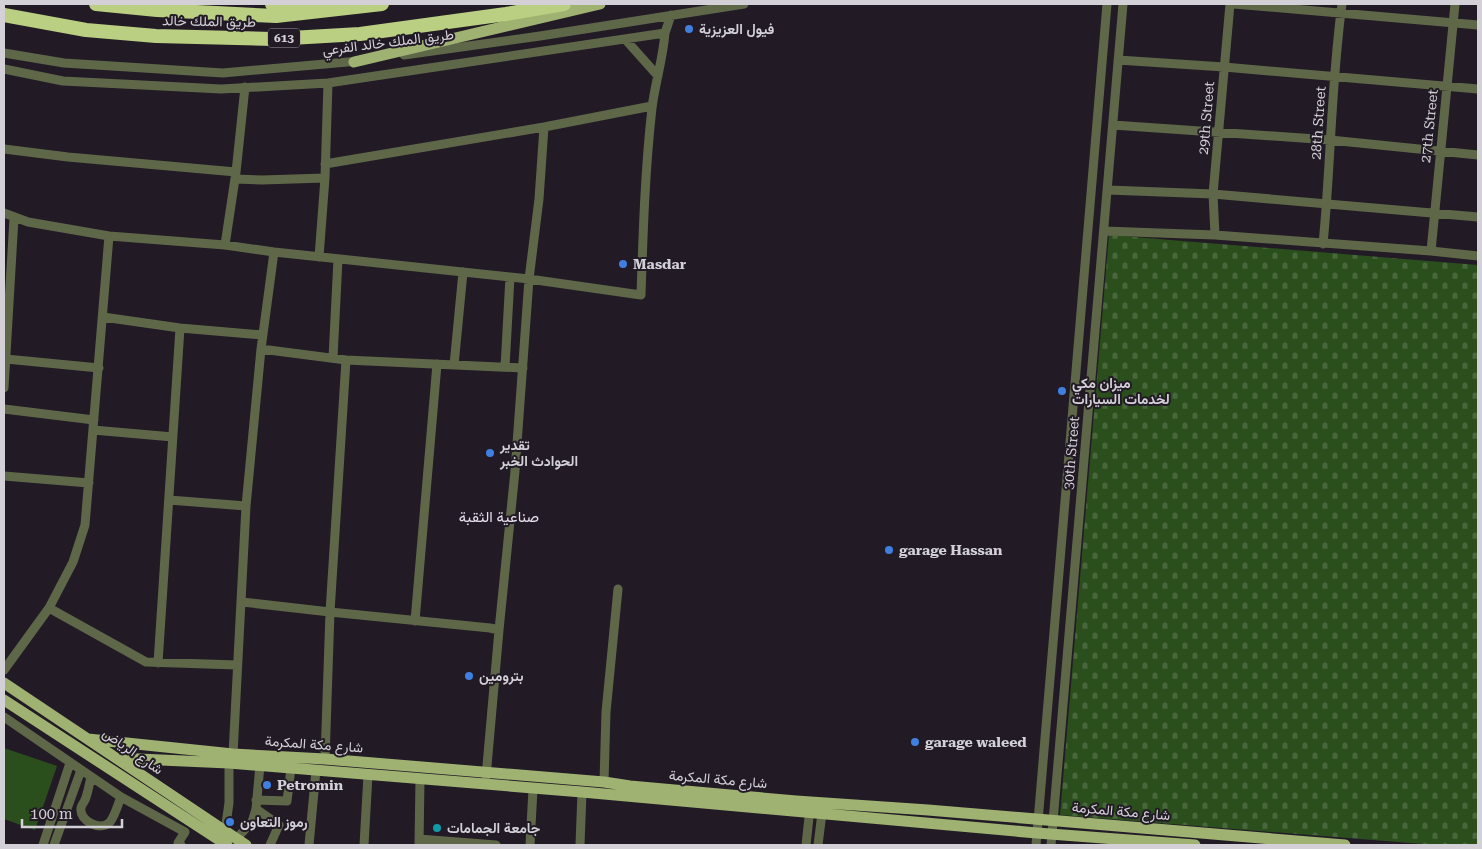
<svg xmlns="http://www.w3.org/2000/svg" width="1482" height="849" viewBox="0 0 1482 849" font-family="'Roboto Serif',Vazirmatn,serif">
<defs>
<pattern id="cemetery-stones" width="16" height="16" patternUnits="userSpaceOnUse" patternTransform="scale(1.25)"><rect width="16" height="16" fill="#2a4f1c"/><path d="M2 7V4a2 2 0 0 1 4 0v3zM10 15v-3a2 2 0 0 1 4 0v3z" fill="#48673c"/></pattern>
</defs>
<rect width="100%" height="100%" fill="#221b26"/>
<path fill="#2a4f1c" d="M4 748 57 766 35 830 4 819Z"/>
<path fill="url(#cemetery-stones)" d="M1109 235 1478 265V845H1436L1060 815Z"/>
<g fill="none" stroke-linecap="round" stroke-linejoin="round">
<path stroke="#5f6749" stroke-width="9" d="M1234 4 1478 25
M665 33 671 15
M625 39 658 76
M4 53 64 63 223 73 359 61
M404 55 540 36 744 4
M1118 60 1224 67 1478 89
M4 69 63 81 221 89 328 83 665 33C663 59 655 83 652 108 645 170 643 233 641 295L529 279 274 252 225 245 109 236 28 222 4 213
M1113 125 1330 140 1478 155
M4 149 68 157 236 172
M325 164 544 127 652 106
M235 179 262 180 325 178
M1108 190 1213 194 1478 217
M1104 231 1215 235 1431 251 1478 256
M1215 235 1213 194 1230 4
M1323 244C1331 164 1331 83 1342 4
M225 245 236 172 245 87
M1431 251 1455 4
M319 257 325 178 328 83
M103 317 180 328 263 335
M261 349 346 360 523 368
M333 358 338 259
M6 359 99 368
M454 365 463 272
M505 367 510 277
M4 388 14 218
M4 409 94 420
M93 430 173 437
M4 476 89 483
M169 500 246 506
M242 602 330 612 346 360
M49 608 146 662 237 665
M415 621 437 364
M499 630 515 471 529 279 539 199 544 127
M158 663 180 328
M4 670 49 608 73 562 85 525 109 236
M4 717 121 797 185 832 178 843 181 845
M233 754 246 506 261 349 274 252
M325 759 330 612 490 628 499 630 486 777
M91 777C89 785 88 793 85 800 84 802 81 806 81 808 79 821 101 832 110 822 115 816 118 804 121 797
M604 782 606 712 618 589
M256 800 287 801 291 768
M256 809 279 825 270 845
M225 831 229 803V763
M236 839 252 822 256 809 260 765
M419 839 496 845
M43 845 70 763
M54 845 81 770
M309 845 316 770
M364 845 368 775
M419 845 420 779
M530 845 533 789
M580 845 582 792
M806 845 810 808
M818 845 822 813
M1036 845 1107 4
M1051 845 1123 4"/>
<path stroke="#a0b272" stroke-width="11" d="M354 62 600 4
M4 683 246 845
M4 700 227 845
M88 739 233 754 325 759 604 782 630 786 796 801 928 810 1345 845
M116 758 229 763 582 792 1037 833 1195 845"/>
<path stroke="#bacf82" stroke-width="14" d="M96 4 157 10 276 16 382 4
M272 4 307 5
M4 15 86 30 156 36 273 39 360 34 506 14 564 4"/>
</g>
<g fill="#3f7fe0" stroke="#221b26" stroke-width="2">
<circle cx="689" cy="29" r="5"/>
<circle cx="623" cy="264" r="5"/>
<circle cx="1062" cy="391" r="5"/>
<circle cx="490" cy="453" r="5"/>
<circle cx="889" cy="550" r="5"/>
<circle cx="469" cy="676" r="5"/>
<circle cx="915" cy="742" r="5"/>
<circle cx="267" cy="785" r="5"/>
<circle cx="230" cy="822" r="5"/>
</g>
<circle fill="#0f9aa8" stroke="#221b26" stroke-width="2" cx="437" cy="828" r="5"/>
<g text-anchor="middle" stroke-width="4" stroke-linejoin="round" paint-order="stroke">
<rect fill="#221b26" stroke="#9f9aa2" stroke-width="1" x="268" y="28.5" width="32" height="19" rx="4"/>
<g font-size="12" font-weight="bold" fill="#d4d0d7">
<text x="284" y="42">613</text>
</g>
<g font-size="14" fill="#d4d0d7" stroke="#221b26">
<text transform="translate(209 21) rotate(1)" y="5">طريق الملك خالد</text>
<text transform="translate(388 42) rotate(-7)" y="5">طريق الملك خالد الفرعي</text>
<text transform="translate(1206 118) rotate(-85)" y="5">29th Street</text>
<text transform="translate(1318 123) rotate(-86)" y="5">28th Street</text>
<text transform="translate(1429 126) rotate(-84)" y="5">27th Street</text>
<text transform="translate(1071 453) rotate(-85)" y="5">30th Street</text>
<text transform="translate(314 744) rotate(4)" y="5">شارع مكة المكرمة</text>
<text transform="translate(133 751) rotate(35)" y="5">شارع الرياض</text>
<text transform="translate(718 779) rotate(5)" y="5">شارع مكة المكرمة</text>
<text transform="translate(1121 811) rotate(5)" y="5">شارع مكة المكرمة</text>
</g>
<g font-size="14" font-weight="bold" fill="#d4d0d7" stroke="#221b26" text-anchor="start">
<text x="699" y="34">فيول العزيزية</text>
<text x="633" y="269">Masdar</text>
<text x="1072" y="388">ميزان مكي<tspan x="1072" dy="16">لخدمات السيارات</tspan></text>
<text x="500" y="450">تقدير<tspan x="500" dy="16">الحوادث الخبر</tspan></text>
<text x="899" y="555">garage Hassan</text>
<text x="479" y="681">بترومين</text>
<text x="925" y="747">garage waleed</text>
<text x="277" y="790">Petromin</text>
<text x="240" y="827">رموز التعاون</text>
<text x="447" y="833">جامعة الجمامات</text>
</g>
<g font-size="15" fill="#e7dfed" stroke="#221b26">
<text x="499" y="522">صناعية الثقبة</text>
</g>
</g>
<rect width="1482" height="849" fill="none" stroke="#d4d0d7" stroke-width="10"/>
<path d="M22 819v8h100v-8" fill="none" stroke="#d4d0d7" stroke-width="2.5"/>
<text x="30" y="819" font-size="15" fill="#d4d0d7" stroke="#221b26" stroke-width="4" paint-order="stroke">100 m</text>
</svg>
